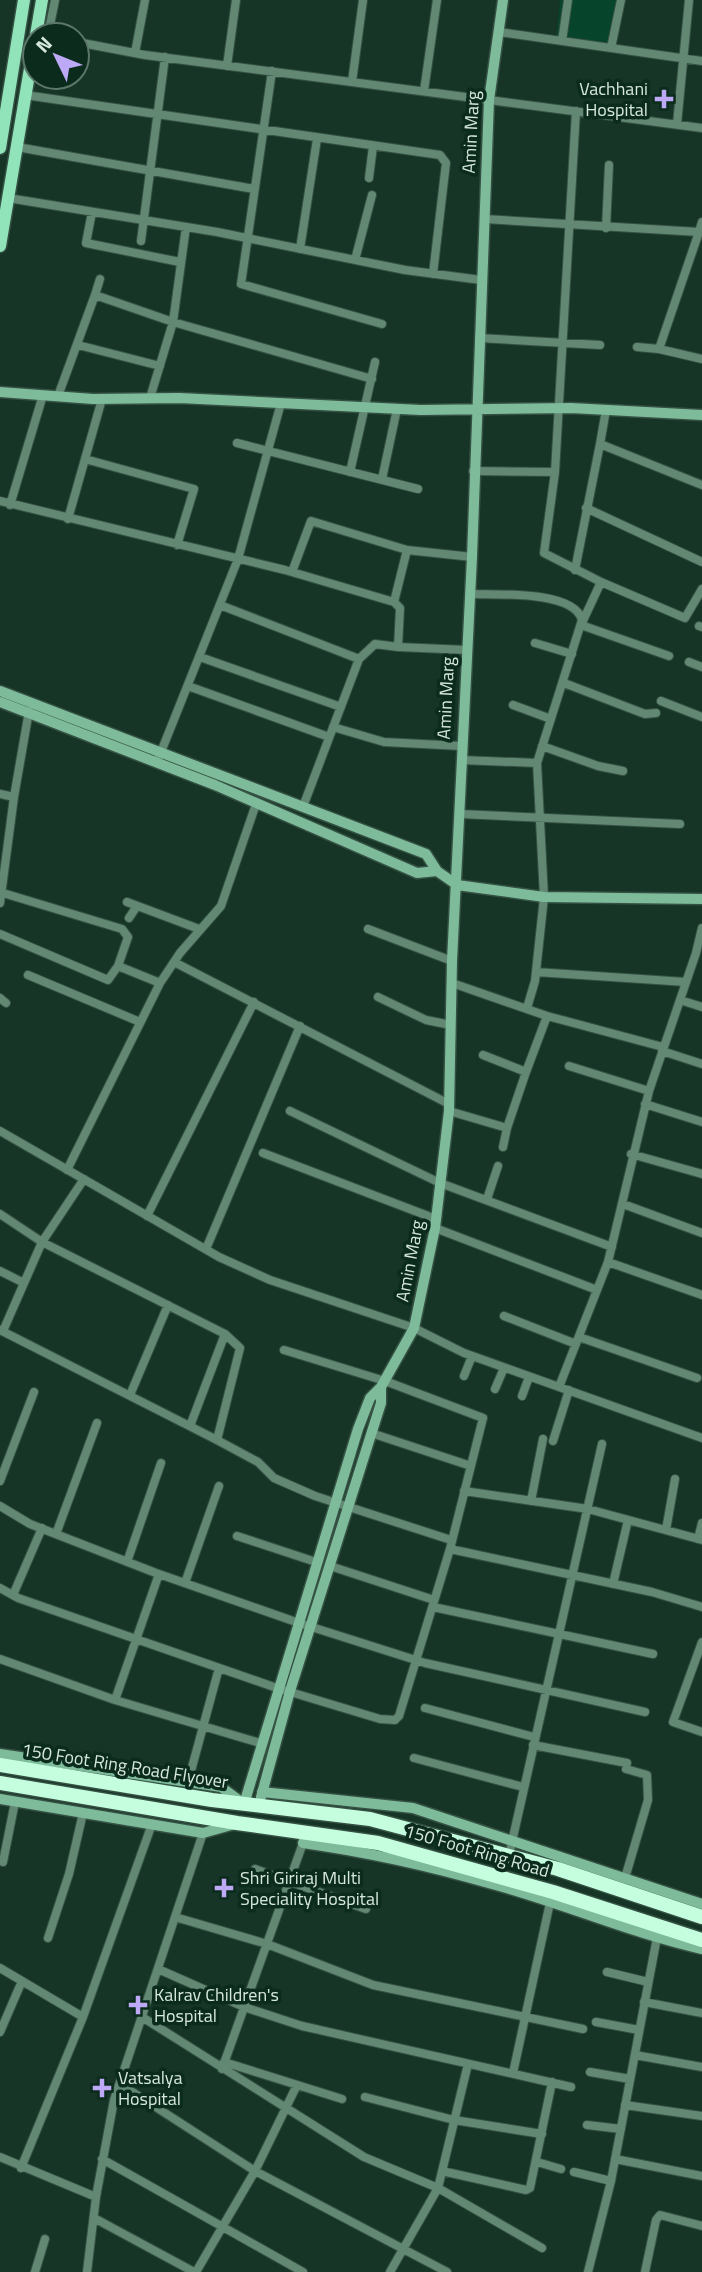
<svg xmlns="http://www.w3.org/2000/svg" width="702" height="2272" viewBox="0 0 702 2272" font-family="'Titillium Web',sans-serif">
<rect width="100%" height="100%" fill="#163526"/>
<path fill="#07442c" d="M560 0H621L611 48 556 40Z"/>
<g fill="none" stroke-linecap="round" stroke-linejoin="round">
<defs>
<path id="street" d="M499 32 702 61
M48 35 55 0
M562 41 568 0
M77 42 145 55 702 128
M611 48 621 0
M135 53 145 0
M227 66 236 0
M272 71 241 284 382 324
M352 82 363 0
M424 91 437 0
M25 95 440 155 446 163 433 274
M677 124 689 0
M17 147 254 189
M369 178 373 146
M8 198 217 232 405 270 481 280
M92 212 86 243 180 262
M484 219 699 232 702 222
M606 228 609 165
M141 241 165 57
M300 249 317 139
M355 260 372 195
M95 295 100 279
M479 338 600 345
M78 345 160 366
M637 347 659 349 702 359
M659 349 699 232
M58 396 95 295 173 322 372 379
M150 398 173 322 186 227
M606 410 600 444 702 485
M237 443 418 489
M85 459 194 489 177 545
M473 471 555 472 576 111
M350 472 375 362
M555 472 544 553 601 582 685 618 702 589
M382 479 397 409
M0 501 285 570 394 602 400 608 398 647 467 650
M10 505 43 395
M586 508 702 562
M68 519 102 399
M575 570 600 444
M292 572 311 521 407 550 472 557
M601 582 581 625 669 656
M470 594C496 595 574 590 582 620L537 763 544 897 535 981 527 1008
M394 602 407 550
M220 605 359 659
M699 626 702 627
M535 643 572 654
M200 657 341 707
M689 662 702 667
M564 683 645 714 656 713
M188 686 329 737
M661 701 702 717
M513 705 551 719
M333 727 384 742 461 746
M542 746 598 766 623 771
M159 757 238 559 281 403
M461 760 537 763
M0 794 14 797 29 711
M304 804 359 659 375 644 398 647
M460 814 680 824
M127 902 199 929
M0 903 14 797
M129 918 137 906
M368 929 452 961
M0 934 108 980 118 966 128 937 122 929 3 893
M174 962 449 1104
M118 966 160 983
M536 972 686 982
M28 975 140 1022
M452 983 547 1016 526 1072 483 1055
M378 997 426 1020 451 1025
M0 998 6 1003
M680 1000 702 1007
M547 1016 663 1047
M662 1051 702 1064
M569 1066 649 1091
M645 1104 702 1122
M290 1111 440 1183 612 1247
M449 1111 507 1128 526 1072
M0 1131 219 1257 270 1280 414 1328 464 1353 702 1438
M503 1147 507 1128
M263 1153 436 1219
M631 1154 702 1174
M67 1170 160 983 180 953 221 906 256 804
M487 1199 498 1166
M623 1204 702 1233
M0 1214 42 1242 225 1334 190 1426
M147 1216 254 1002
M435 1228 597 1290
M206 1249 300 1026
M608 1262 702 1295
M0 1271 24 1283
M504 1316 576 1344
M0 1330 217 1440 258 1462 274 1478 315 1496 451 1540
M3 1331 42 1242 84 1179
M579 1337 697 1378
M464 1376 472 1356
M559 1387 608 1262 649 1091 696 953 702 928
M495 1389 504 1368
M130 1395 168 1305
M522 1396 529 1377
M371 1433 471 1466
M217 1440 240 1348 225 1334
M553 1441 569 1390
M0 1481 34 1392
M464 1491 588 1509 702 1540
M531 1501 543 1439
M0 1506 30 1524 156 1573 299 1623 425 1663 645 1712
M666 1530 675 1479
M56 1534 97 1423
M237 1536 316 1562
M698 1539 702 1523
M450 1549 652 1592 702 1607
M127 1562 161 1463
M330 1566 434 1600
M159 1574 115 1700 260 1743
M185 1583 219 1486
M613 1584 628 1520
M0 1588 18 1598 277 1688 380 1719 395 1720 399 1716 450 1549 483 1418 385 1381 284 1350
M13 1595 42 1528
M433 1607 653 1654
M702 1642 673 1722 702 1732
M0 1659 115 1700
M425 1708 534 1737
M533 1745 627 1763
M414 1758 523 1787
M188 1782 219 1668
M509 1855 602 1444
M3 1862 15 1802
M255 1869 366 1909
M625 1878 648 1800 647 1775 626 1769
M175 1917 267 1944 373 1985 583 2029
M48 1938 69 1874 83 1813
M0 1968 83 2017 152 1824
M158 1969 244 2007 302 2026 571 2087
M607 1972 648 1982
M644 2002 702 2013
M142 2017 364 2157 438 2188 542 2248
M596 2022 639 2030
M0 2032 22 1981
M635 2055 702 2067
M224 2062 342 2099
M222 2069 303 1843
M590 2072 630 2079
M513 2073 551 1898
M120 2084 255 2171 447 2272
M365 2097 454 2120 542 2134
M625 2105 702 2116
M587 2125 621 2129
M0 2157 96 2197
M102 2159 303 2272
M615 2159 702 2176
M537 2162 561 2169
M21 2168 83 2017
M442 2171 526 2190 530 2188 552 2082
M574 2172 611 2181
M94 2218 194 2272
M35 2272 45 2239
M87 2272 96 2197 114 2100 203 1833
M196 2272 255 2171 297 2085
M390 2272 438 2188 468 2064
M588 2272 611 2181 658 1932
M645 2272 656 2220 660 2215 702 2226"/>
<path id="secondary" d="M0 392 93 399 179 398 421 410 571 408 702 415
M0 691 426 854 437 871 457 885 544 897 702 899
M0 702 215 785 417 873 437 871
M0 1754 221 1787 244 1804 358 1429 370 1398 381 1387 414 1328 435 1228 449 1111 452 961 472 557 489 100 503 0
M262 1792 413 1808 702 1904
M261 1797 290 1691 381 1403V1387
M0 1799 203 1833 235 1824
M307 1833 303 1843C367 1852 430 1866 492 1884 563 1903 630 1933 702 1949"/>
<path id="primary" d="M36 35 42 0
M0 148 24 0
M0 246 35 39"/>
<path id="highway" d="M0 1765 212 1800 370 1819 558 1869 702 1917
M0 1783 237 1823 378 1843 553 1892 702 1940"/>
</defs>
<use href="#street" stroke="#355143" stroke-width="10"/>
<use href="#secondary" stroke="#355143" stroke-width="13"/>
<use href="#primary" stroke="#355143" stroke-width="15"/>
<use href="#highway" stroke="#355143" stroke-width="17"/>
<use href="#street" stroke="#628874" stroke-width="8"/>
<use href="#secondary" stroke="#7dbb9b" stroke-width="10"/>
<use href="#primary" stroke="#91e3ba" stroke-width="12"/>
<use href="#highway" stroke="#c5fedf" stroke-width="14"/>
</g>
<g fill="#bda9f5" stroke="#0b2b1d" stroke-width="2.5">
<path d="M660.5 88.5h7v7h7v7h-7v7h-7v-7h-7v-7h7z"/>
<path d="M220.5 1877.5h7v7h7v7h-7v7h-7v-7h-7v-7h7z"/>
<path d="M134.5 1994.5h7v7h7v7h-7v7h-7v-7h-7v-7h7z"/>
<path d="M98.5 2077.5h7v7h7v7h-7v7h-7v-7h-7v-7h7z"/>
</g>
<g text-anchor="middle" stroke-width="7" stroke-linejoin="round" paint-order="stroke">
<g font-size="18" fill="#d6e7dd" stroke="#0b2b1d" text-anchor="start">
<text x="648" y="95" text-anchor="end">Vachhani<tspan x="648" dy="21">Hospital</tspan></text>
<text x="240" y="1884">Shri Giriraj Multi<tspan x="240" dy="21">Speciality Hospital</tspan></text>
<text x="154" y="2001">Kalrav Children's<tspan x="154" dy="21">Hospital</tspan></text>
<text x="118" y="2084">Vatsalya<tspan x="118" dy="21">Hospital</tspan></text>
</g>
<g font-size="18" fill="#d6e7dd" stroke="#0b2b1d">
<text transform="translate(471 132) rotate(-87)" y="6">Amin Marg</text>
<text transform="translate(446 698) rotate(-87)" y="6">Amin Marg</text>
<text transform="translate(410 1261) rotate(-79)" y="6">Amin Marg</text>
<text transform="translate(125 1766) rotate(9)" y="6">150 Foot Ring Road Flyover</text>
<text transform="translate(477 1851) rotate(16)" y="6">150 Foot Ring Road</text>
</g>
</g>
<g transform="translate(56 56) rotate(313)"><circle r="33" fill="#0b2b1d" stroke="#5c766a" stroke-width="2"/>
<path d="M0-5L12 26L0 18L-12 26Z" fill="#bda9f5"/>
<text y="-10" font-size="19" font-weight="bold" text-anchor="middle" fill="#d6e7dd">N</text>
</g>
</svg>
